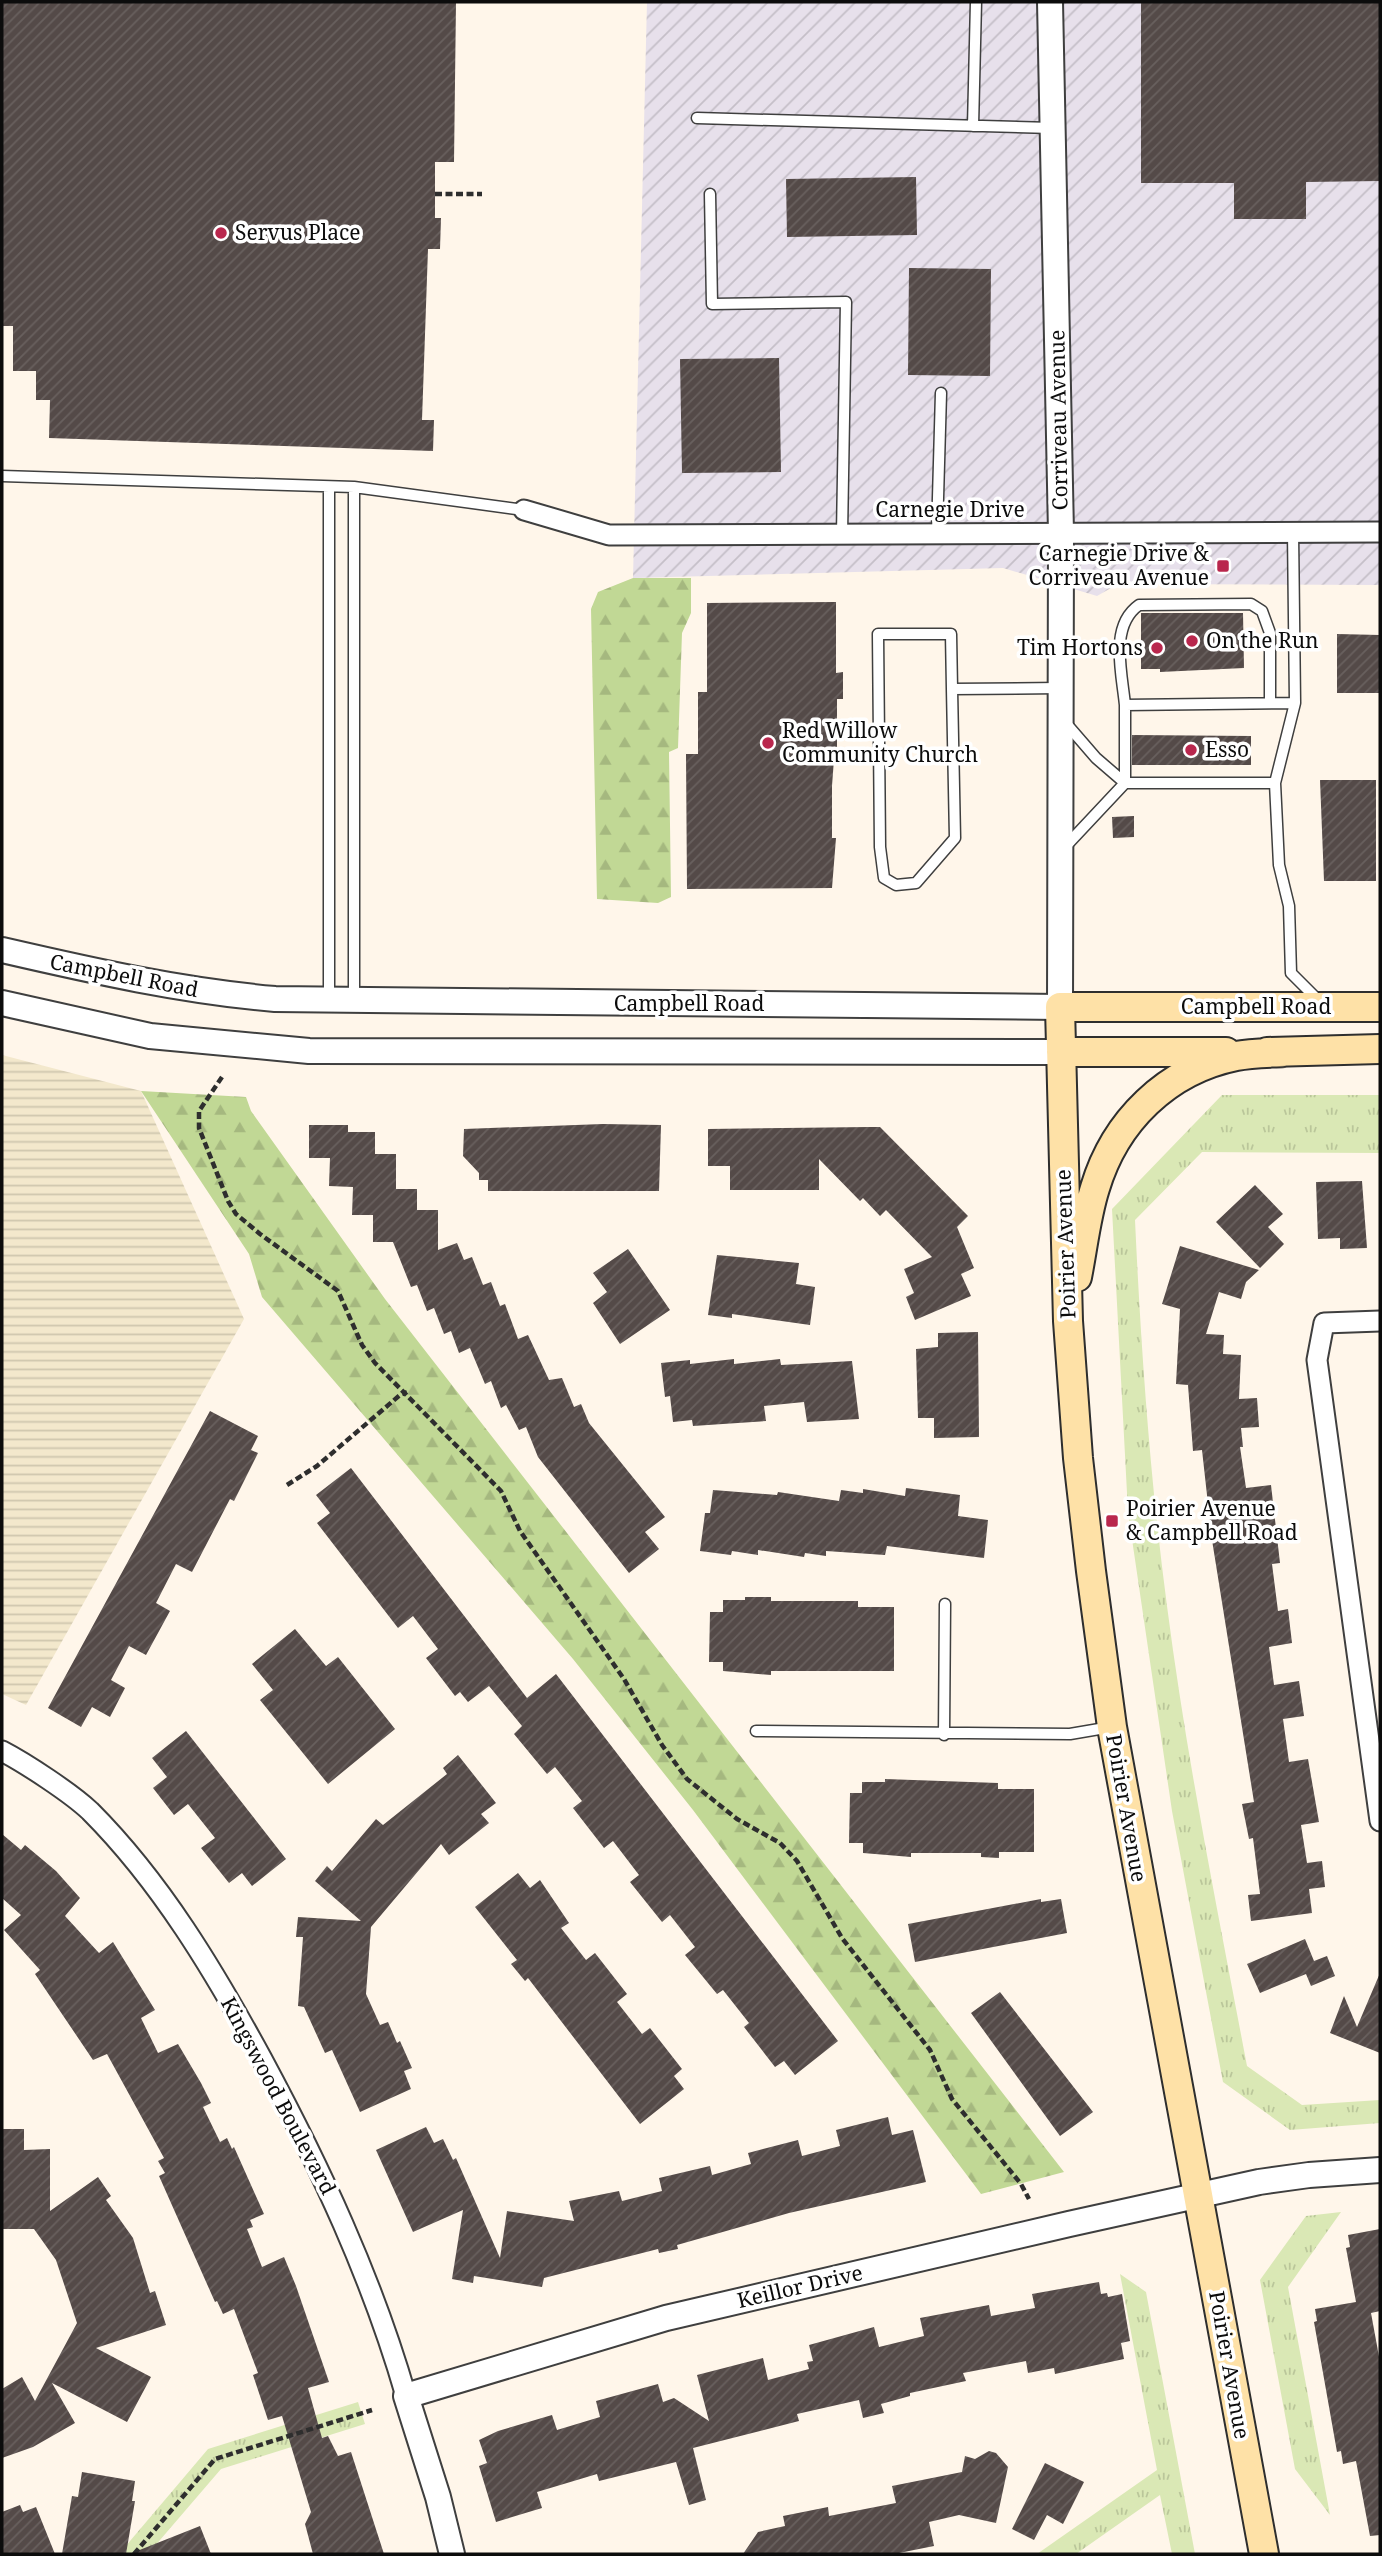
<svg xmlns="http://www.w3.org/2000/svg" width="1382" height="2556" viewBox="0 0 1382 2556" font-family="'Noto Serif',serif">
<defs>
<pattern id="industrial-furrows" width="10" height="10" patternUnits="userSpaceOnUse" patternTransform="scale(1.75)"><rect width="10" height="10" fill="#e7e0eb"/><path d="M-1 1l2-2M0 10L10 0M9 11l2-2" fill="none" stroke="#c5bfc8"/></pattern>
<pattern id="farmland-rules" width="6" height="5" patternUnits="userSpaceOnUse" patternTransform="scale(1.75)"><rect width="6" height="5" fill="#f3e8cc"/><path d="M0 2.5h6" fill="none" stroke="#cfc6ae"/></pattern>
<pattern id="grass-tufts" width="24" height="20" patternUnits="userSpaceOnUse" patternTransform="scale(1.75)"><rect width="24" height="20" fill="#dae8b5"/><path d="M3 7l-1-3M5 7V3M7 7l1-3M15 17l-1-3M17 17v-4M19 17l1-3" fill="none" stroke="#bac69a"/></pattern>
<pattern id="forest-firs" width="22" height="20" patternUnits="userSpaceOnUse" patternTransform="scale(1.75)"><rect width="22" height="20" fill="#c1d895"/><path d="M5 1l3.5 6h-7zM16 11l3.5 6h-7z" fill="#a5b87f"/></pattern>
<pattern id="building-hatch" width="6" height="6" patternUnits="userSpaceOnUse" patternTransform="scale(1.75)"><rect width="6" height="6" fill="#544a48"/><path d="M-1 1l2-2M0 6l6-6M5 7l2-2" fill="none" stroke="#68605e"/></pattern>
</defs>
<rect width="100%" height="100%" fill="#fff6ea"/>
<path fill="url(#industrial-furrows)" d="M647 2H1380V585L1118 584 1097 596 1003 568 633 578Z"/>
<path fill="url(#farmland-rules)" d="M2 1055 141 1091 244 1319 26 1705 2 1694Z"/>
<path fill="url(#grass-tufts)" d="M1222 1095H1380V1153L1202 1152 1135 1220C1141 1350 1150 1478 1167 1606 1187 1761 1218 1913 1247 2066L1302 2105 1380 2100V2123L1290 2130 1223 2082 1172 1811 1128 1512 1112 1209Z
M1341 2212 1288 2287 1330 2515 1295 2469 1260 2280 1306 2216Z
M1120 2274 1146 2292 1195 2554H1172L1160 2495 1076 2554H1037L1157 2470Z
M358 2402 365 2424 221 2469 148 2554H119L208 2449Z"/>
<path fill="url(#forest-firs)" d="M633 578H691V613L682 633 678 748 669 752 671 897 658 903 597 899 591 609 598 592Z
M141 1091 246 1097 251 1111 385 1299 1064 2172 981 2194 693 1810 573 1659 262 1297 249 1254Z"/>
<path fill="url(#building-hatch)" d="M2 2H456L454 162H435V218H441L440 249H428L422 420H434L433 451 49 438 50 400H36V371H13V326H2Z
M1141 2H1380V181L1306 182V219H1234V183H1141Z
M916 177 917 235 787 237 786 179Z
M909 268 991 269 990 376 908 375Z
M779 358 781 472 682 473 680 359Z
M836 602V673L843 672V699H837V759H834L832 786V838H836L832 888 687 889 686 754H698V692H707V603Z
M1141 613H1243L1244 668 1160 672V669H1141Z
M1337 634 1380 635V693H1337Z
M1132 735 1251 736V765H1132Z
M1320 780H1376V881H1324Z
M1134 816V837L1113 838 1112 817Z
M603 1124 661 1125 659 1191H488V1180H479V1173L463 1156 464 1129Z
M309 1125H348V1132H375V1154H396V1189H417V1210H438V1250L457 1243 464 1260 472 1257 483 1285 491 1282 500 1306 505 1304 518 1339 528 1335 549 1380 562 1378 574 1407 581 1404 589 1423 665 1517 645 1532 659 1549 629 1573 538 1457 526 1427 519 1430 506 1405 501 1408 491 1381 485 1384 470 1348 459 1353 451 1331 444 1334 434 1308 427 1311 417 1285 411 1287 393 1242H373V1215H352L353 1187 329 1186 330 1158H309Z
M869 1127H880L968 1216 957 1227 974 1268 961 1274 971 1296 915 1320 906 1297 914 1293 904 1269 932 1257 886 1210 880 1216 863 1198 860 1201 819 1159V1190H730V1166H708V1129Z
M1362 1181 1367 1248 1340 1249V1238L1318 1239 1316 1182Z
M1255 1185 1283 1214 1268 1227 1284 1244 1260 1268 1216 1222Z
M1180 1246 1259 1270 1246 1282 1241 1299 1219 1292 1206 1334 1224 1335 1223 1354 1241 1355 1239 1399 1257 1398 1259 1427 1241 1428 1243 1447H1240L1246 1488 1271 1485 1280 1563 1272 1564 1278 1611 1288 1609 1292 1643 1269 1647 1274 1685 1299 1681 1304 1716 1283 1719 1289 1762 1308 1759 1319 1822 1301 1825 1307 1863 1322 1861 1325 1887 1309 1889 1312 1913 1251 1921 1248 1895 1260 1894 1253 1838 1249 1839 1242 1804 1254 1802 1212 1540 1202 1450 1193 1451 1188 1385 1176 1384 1180 1309 1162 1304Z
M628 1249 670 1310 620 1344 593 1303 607 1292 593 1273Z
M717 1255 799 1263 796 1284 815 1287 810 1325 732 1314V1318L708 1315Z
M978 1332 979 1437 934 1438V1418H918L916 1349 938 1347V1333Z
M734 1359V1364L780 1359 781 1365 852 1361 859 1419 807 1422 804 1402 764 1406 766 1421 693 1426 692 1420 673 1422 670 1396 665 1397 661 1363 690 1360V1364Z
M210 1411 258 1436 251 1450 258 1453 234 1501 230 1499 192 1572 176 1564 156 1603 170 1611 146 1655 129 1646 111 1680 125 1688 110 1717 92 1707 81 1727 48 1708Z
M351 1468 527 1698 556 1674 838 2041 795 2075 784 2061 775 2067 744 2027 749 2023 723 1990 717 1994 685 1955 695 1947 670 1915 662 1922 630 1882 639 1875 613 1841 604 1848 573 1808 582 1801 555 1767 547 1774 514 1734 522 1726 489 1686 468 1702 460 1692 455 1696 426 1658 438 1649 413 1616 398 1628 317 1523 330 1513 316 1495Z
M906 1488 960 1495 958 1516 988 1520 984 1558 887 1546 885 1555 826 1551V1556L805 1553 804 1557 758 1550V1555L732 1551 731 1555 700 1551 705 1513H710L713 1490 777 1495 778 1492 839 1501 841 1490 863 1493V1489L905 1496Z
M745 1597H771V1601H858V1607H894V1671H771V1675L723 1671V1662H709L710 1612H723V1600H745Z
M295 1629 326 1666 338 1657 395 1729 328 1784 260 1700 273 1690 252 1664Z
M186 1731 286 1859 252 1886 242 1873 229 1883 201 1848 215 1838 188 1804 174 1815 153 1788 167 1777 152 1758Z
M458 1755 496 1803 481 1814 489 1823 449 1855 441 1844 371 1927 366 1994 380 2025 388 2022 397 2043 400 2041 412 2068 404 2071 411 2089 360 2112 332 2050 325 2053 304 2007 298 2006 303 1937H296L298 1917 361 1921 315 1881 327 1866 332 1871 376 1819 383 1825 447 1774 443 1768Z
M885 1779 998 1783V1789H1034V1852H999V1858L981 1857V1853H911V1857L863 1853V1843H849L850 1793H862V1782H885Z
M2 1834 21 1850 25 1845 56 1871 80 1898 65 1916 99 1953 113 1942 155 2010 141 2018 158 2053 178 2044 201 2083 211 2103 203 2107 220 2142 227 2138 232 2149 234 2147 264 2214 250 2220 253 2227 247 2229 262 2267 284 2257 296 2286 329 2382 308 2388 322 2438 328 2436 338 2456 351 2452 384 2554H313L305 2524 311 2512 282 2416 268 2420 253 2375 258 2373 234 2309 223 2314 217 2301 215 2302 159 2176 165 2173 158 2161 164 2158 107 2054 93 2060 35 1974 40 1970 4 1930 21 1915 2 1898Z
M518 1873 530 1888 540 1880 569 1923 561 1928 586 1960 595 1953 627 1994 617 2002 642 2034 650 2028 682 2069 674 2076 684 2089 640 2124 528 1978 525 1981 511 1964 517 1960 475 1907Z
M1041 1899V1902L1061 1899 1067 1933 915 1962 908 1924Z
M1305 1939 1314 1961 1327 1956 1335 1976 1311 1986 1306 1974 1260 1993 1247 1964Z
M1380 1973V2053L1330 2033 1344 1996 1357 2027Z
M1000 1992 1093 2112 1060 2136 971 2013Z
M888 2117 892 2135 913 2130 926 2182 789 2213 677 2245 678 2249 659 2253 658 2249 544 2278 542 2287 474 2276 473 2283 452 2279 463 2210 413 2232 376 2150 426 2127 434 2143 443 2139 453 2160 456 2158 500 2258 507 2211 574 2221 569 2201 619 2191 622 2201 662 2191 659 2178 710 2166 712 2175 751 2164 748 2153 798 2140 802 2156 840 2146 836 2130Z
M2 2129H24V2150L50 2149V2211L98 2177 111 2196 106 2200 133 2238 150 2293 155 2291 166 2325 96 2348 151 2377 127 2422 52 2383 75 2423 33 2447 2 2458V2389L22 2377 35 2401 77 2323 56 2260 34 2229H2Z
M1380 2229V2311L1371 2313 1380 2362V2535L1370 2536 1356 2461 1343 2464 1341 2451 1337 2452 1314 2322 1317 2321 1315 2309 1356 2302 1346 2248 1350 2247 1348 2235Z
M1099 2282 1101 2294 1107 2293 1108 2297 1122 2294 1130 2341 1121 2343 1124 2359 1055 2374 1054 2368 1028 2373 1026 2361 963 2373 966 2381 910 2393V2396L881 2404 884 2413 863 2418 859 2400 797 2414 799 2421 693 2448 706 2500 689 2505 676 2462 599 2481 597 2474 537 2492 542 2508 496 2522 479 2466 487 2463 479 2440 498 2431 552 2415 557 2430 600 2417 596 2401 658 2384 663 2402 674 2398 709 2421 697 2375 763 2358 768 2380 809 2369 807 2362 813 2361 809 2345 874 2327 879 2347 924 2336 920 2318 989 2305 991 2316 1035 2308 1032 2294Z
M989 2451 996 2453 1008 2467 996 2523 959 2515 929 2522 934 2546 894 2554H743L758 2532 785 2526 783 2516 828 2507 829 2516 896 2503 892 2486 962 2472 965 2456 975 2459Z
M1045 2463 1084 2482 1063 2524 1047 2515 1034 2540 1012 2529Z
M82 2472 135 2481 132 2501H135L126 2554H62L72 2496 78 2497Z
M20 2505 23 2512 36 2507 55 2554H2V2512Z
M200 2526 211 2554H132V2553Z"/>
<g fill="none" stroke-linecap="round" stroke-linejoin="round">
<defs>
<path id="service" d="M697 118 1052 128
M973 126 976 2
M710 194 712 304 846 302 842 534
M2 476 354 487 524 510
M329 487V1000
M354 487V1001
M1293 532 1295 703 1275 783 1279 865 1289 906 1291 973 1320 1002
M937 533 941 393
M952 689 951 634H878L880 847 884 878 896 885 916 883 955 838 952 689 1060 688
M1125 705C1122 673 1109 626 1139 605L1251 604 1262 611 1270 633V703
M1064 721 1096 758 1125 783H1275
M1064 848 1125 783V705L1295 703
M756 1731 1070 1734 1111 1727
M944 1735 945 1604"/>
<path id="minor" d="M524 510 609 535 1380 532
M1380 1321 1324 1323 1317 1360 1380 1821
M2 1751C25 1763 71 1793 90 1811 161 1882 214 1971 262 2059 320 2167 372 2278 406 2396"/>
<path id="tertiary" d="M2 950C93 971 182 991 275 999L1060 1007 1061 533 1050 2
M2 1003 150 1036 309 1051 1061 1052
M452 2554 438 2497 406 2396 666 2318 1069 2224 1259 2182 1309 2175 1380 2170"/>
<path id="secondary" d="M1061 1052H1226
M1267 1052 1380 1049
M1077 1277C1083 1247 1086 1216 1095 1188 1115 1121 1167 1070 1236 1056 1251 1053 1268 1053 1284 1052
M1264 2554 1112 1727 1091 1571 1078 1458 1068 1321 1060 1007H1380"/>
</defs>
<use href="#service" stroke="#3f3f3f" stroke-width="13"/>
<use href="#minor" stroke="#3f3f3f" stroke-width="23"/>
<use href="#tertiary" stroke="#3f3f3f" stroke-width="28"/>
<use href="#secondary" stroke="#2e2e2e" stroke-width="32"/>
<path stroke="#2e2e2e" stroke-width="4.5" stroke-dasharray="7 3.5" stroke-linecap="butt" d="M435 194H482
M222 1077 199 1111V1128L228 1201 236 1214 260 1234 338 1291 362 1345 375 1363 501 1491 520 1531 624 1679 662 1745 687 1779 737 1819 780 1843 797 1861 842 1938 930 2050 952 2099 1021 2184 1029 2199
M287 1485 317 1466 400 1395 407 1392
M134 2554 215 2459 372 2410"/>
<use href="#service" stroke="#fff" stroke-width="10"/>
<use href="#minor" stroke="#fff" stroke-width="19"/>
<use href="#tertiary" stroke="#fff" stroke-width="24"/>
<use href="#secondary" stroke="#fee1a7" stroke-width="28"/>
</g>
<g fill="#b9274d" stroke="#fff" stroke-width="2.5">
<circle cx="221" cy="233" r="7"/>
<rect x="1216" y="559" width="14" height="14" rx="3.5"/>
<circle cx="1192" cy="641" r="7"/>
<circle cx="1157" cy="648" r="7"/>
<circle cx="768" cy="743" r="7"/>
<circle cx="1191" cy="750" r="7"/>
<rect x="1105" y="1514" width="14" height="14" rx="3.5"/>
</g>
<g text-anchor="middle" stroke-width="7" stroke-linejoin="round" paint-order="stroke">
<g font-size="21" fill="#0c0c0c" stroke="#fff" text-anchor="start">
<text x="235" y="240">Servus Place</text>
<text x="1209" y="561" text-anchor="end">Carnegie Drive &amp;<tspan x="1209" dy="24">Corriveau Avenue</tspan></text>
<text x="1206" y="648">On the Run</text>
<text x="1143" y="655" text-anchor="end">Tim Hortons</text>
<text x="782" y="738">Red Willow<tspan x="782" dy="24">Community Church</tspan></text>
<text x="1205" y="757">Esso</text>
<text x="1126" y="1516">Poirier Avenue<tspan x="1126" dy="24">&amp; Campbell Road</tspan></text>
</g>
<g font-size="21" fill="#0c0c0c" stroke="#fff">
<text transform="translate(1059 420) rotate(-91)" y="7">Corriveau Avenue</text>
<text x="950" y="517">Carnegie Drive</text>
<text transform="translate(124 976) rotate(11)" y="7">Campbell Road</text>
<text x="689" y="1011">Campbell Road</text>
<text x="1256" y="1014">Campbell Road</text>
<text transform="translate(1066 1244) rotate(-92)" y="7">Poirier Avenue</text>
<text transform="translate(1126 1808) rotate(80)" y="7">Poirier Avenue</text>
<text transform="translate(278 2096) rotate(62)" y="7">Kingswood Boulevard</text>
<text transform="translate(800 2287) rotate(-13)" y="7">Keillor Drive</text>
<text transform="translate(1229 2365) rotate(80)" y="7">Poirier Avenue</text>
</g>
</g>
<rect width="1382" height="2556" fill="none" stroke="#0c0c0c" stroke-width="7"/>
</svg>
